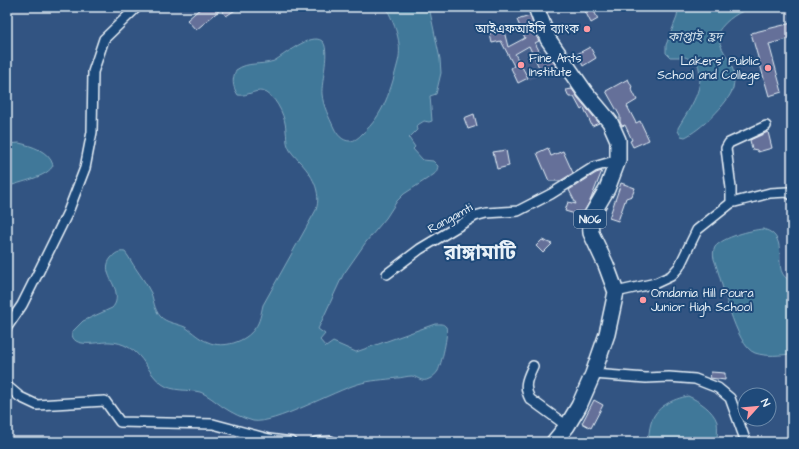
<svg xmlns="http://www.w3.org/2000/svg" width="799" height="449" viewBox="0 0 799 449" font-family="'Architects Daughter','Noto Sans Bengali',sans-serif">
<rect width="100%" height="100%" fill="#325482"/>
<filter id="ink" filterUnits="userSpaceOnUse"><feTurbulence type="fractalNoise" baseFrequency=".025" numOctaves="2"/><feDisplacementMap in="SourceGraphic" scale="8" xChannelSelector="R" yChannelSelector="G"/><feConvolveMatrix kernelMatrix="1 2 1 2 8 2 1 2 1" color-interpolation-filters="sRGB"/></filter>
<g filter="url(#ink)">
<path fill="#445f8b" d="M539 42 542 48 531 54 541 74 530 80 516 54Z"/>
<path fill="#3f7899" stroke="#83a8bf" d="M386 7H429L440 59 441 73 436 94 430 96 432 121 429 122 424 121 416 126 417 130 409 138 415 147 413 149 423 160 433 161 438 166C437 171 436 173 433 175L404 194 397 201 386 218 366 242 343 275 318 329 325 334 320 340 326 347 333 342 356 352 435 324C440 324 443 323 446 327 449 332 441 365 438 371 436 374 432 378 429 379 422 383 418 377 412 376 407 376 401 378 397 378 384 380 371 380 358 384 334 391 273 425 253 421 242 418 232 413 223 407 216 402 208 395 200 392 187 389 173 392 162 384 148 374 144 355 128 347 123 344 116 342 110 342 100 341 71 350 72 332L83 321 112 308C116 304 117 299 116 293 115 283 101 270 111 258 115 253 119 251 125 252L128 256C135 269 145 280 151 293 154 301 154 309 160 316 166 323 176 323 185 327 193 332 199 339 208 342 223 349 246 342 255 328 260 322 261 313 263 305L316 210C322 192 312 174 299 161 295 156 290 152 288 146 286 141 287 136 286 131 286 119 278 100 267 93 257 87 248 97 238 95 232 86 232 79 236 70 249 61 259 66 274 61 283 56 311 32 322 41 331 48 321 82 322 94 323 106 329 117 334 128 337 134 342 141 350 141 355 141 359 137 362 134 384 115 391 89 398 62 403 43 394 23 386 7Z
M678 7H755C739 11 727 19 718 32 719 51 729 55 733 70 735 75 734 83 733 88 729 103 699 131 685 137L681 136 678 131V128C690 107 707 87 697 62L685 57H670L666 53V45L677 17Z
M19 143C32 146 49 151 53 165 49 177 19 182 7 187V144Z
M763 229C794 237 767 273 792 281V354C780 355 767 357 755 353 735 346 722 280 714 259 713 255 713 251 715 247 723 237 751 230 763 229Z
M688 396C699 401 713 410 717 422 718 428 717 436 717 442H648C649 436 649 429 651 423 655 407 673 399 688 396Z"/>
<path fill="#657099" stroke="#e8f1f8" d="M202 7H240L226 16 221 9 196 30 187 20Z
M588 7H592L598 19 591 23 584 9Z
M530 16 534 26 531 27 539 41 535 43 544 60 550 57 557 67 542 74 529 46 515 54 528 78 518 83 511 68 514 66 501 41 492 43 489 30 503 27 508 47 525 38 517 20Z
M792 23V38L769 44 782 92 769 96 751 33Z
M590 47 596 58 583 66 577 54Z
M628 79 632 87 631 88 637 100 627 106 636 123 640 121 649 140 633 147 630 141 632 140 625 125 622 126 620 122V116L606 91Z
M572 89 578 98 599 123 592 126 584 108 581 110 574 97H569L566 90Z
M474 114 477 126 468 129 464 118Z
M768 132 772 148 758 152 757 150 752 149 750 140Z
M548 148 551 156 563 151 573 173 560 181H549L537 153Z
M506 150 509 166 497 169 493 152Z
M602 171 590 201 582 216 565 211 568 202 576 204 569 190 596 173Z
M621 183 635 188 632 196 626 198 618 221 609 218Z
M542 240 552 244 543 253 536 246Z
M711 372 725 373V380L710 378Z
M594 400 603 405 591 428 582 423Z"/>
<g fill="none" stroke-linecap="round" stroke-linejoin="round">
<defs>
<path id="minor" d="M731 203V188L726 148 729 143 766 126
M387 274 420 249 475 216 486 213 518 211 551 194 594 167 618 160
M616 292 656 283 671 276 679 267 697 230 731 203 770 193 787 192 792 195
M7 327 22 305 40 269 68 212 85 168 92 132 93 72 104 39 137 7
M533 366C527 379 523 386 530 399L567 426
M593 374 646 378 669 377 695 379 718 388 730 398 746 442
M7 386 20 397 37 405 105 401 120 422 213 424 269 439 292 442
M316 442 331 441 333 442"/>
<path id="trunk" d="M536 7 548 39 585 92 610 122 618 140V160L607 189 590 218 591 233 606 265 616 292 607 334 593 374 579 406 567 426 554 442"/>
</defs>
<use href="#minor" stroke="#e8f1f8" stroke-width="12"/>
<use href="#trunk" stroke="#e8f1f8" stroke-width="18"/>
<use href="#minor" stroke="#1f4a7a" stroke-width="9"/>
<use href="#trunk" stroke="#1f4a7a" stroke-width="15"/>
</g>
</g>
<g fill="#ff9aa2" stroke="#1f4a7a" stroke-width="1.5">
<circle cx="587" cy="29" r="4"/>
<circle cx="521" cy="65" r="4"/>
<circle cx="768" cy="68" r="4"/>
<circle cx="643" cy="300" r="4"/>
</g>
<g text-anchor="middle" stroke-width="4" stroke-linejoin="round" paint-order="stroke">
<rect fill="#1f4a7a" stroke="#acbfd2" stroke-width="1" x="574" y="210" width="32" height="18" rx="3"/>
<g font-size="11" font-weight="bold" fill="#e8f1f8">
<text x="590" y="223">N106</text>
</g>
<g font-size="12" fill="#e8f1f8" stroke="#1f4a7a" text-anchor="end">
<text x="579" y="33">আইএফআইসি ব্যাংক</text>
<text x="529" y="62" text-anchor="start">Fine Arts<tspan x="529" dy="14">Institute</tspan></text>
<text x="760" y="65">Lakers' Public<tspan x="760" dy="14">School and College</tspan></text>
<text x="651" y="297" text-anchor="start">Omdamia Hill Poura<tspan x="651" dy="14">Junior High School</tspan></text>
</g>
<g font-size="12" fill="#e8f1f8" stroke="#1f4a7a">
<text transform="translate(450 218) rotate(-29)" y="4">Rangamti</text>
</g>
<g font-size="13" font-style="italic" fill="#cfdfea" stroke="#1f4a7a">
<text x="695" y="41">কাপ্তাই হ্রদ</text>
</g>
<g font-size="20" font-weight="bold" fill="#e8f1f8" stroke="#1f4a7a">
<text x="480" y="259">রাঙ্গামাটি</text>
</g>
</g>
<rect width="799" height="449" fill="none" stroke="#1f4a7a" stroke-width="24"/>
<rect x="12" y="12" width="775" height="425" fill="none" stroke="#e8f1f8" stroke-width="1.5" filter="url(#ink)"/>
<g transform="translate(757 407) rotate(63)"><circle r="19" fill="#1f4a7a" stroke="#6f8dac"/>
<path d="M0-3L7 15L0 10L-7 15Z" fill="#ff9aa2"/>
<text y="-6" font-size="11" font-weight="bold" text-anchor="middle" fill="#e8f1f8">N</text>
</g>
</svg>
